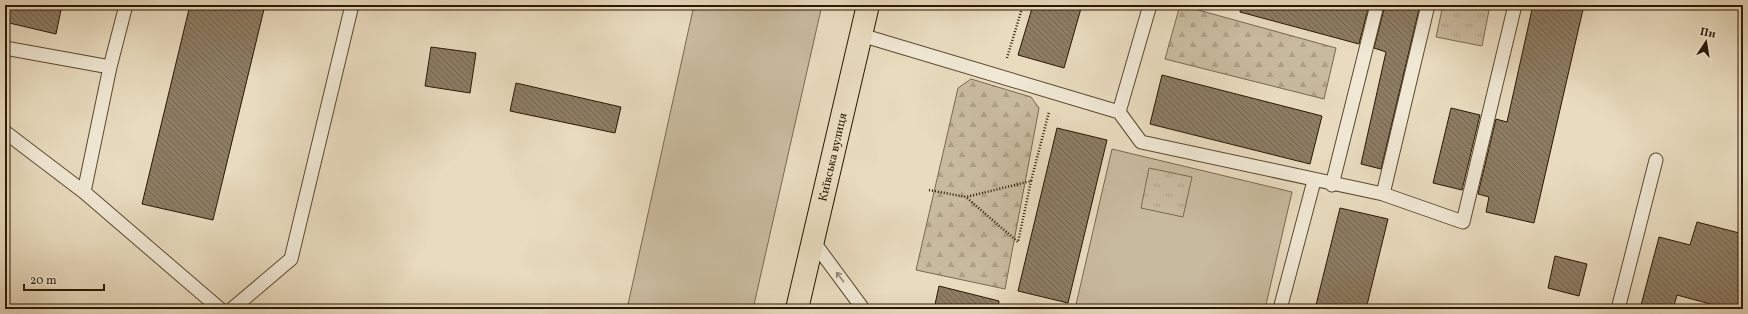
<svg xmlns="http://www.w3.org/2000/svg" width="1748" height="314" viewBox="0 0 1748 314" font-family="Vollkorn,serif">
<defs>
<pattern id="forest-firs" width="22" height="20" patternUnits="userSpaceOnUse"><rect width="22" height="20" fill="#c8ba9e"/><path d="M5 1l3.5 6h-7zM16 11l3.5 6h-7z" fill="#ac9f86"/></pattern>
<pattern id="park-tufts" width="24" height="20" patternUnits="userSpaceOnUse"><rect width="24" height="20" fill="#c8ba9e"/><path d="M3 7l-1-3M5 7V3M7 7l1-3M15 17l-1-3M17 17v-4M19 17l1-3" fill="none" stroke="#ac9f86"/></pattern>
<pattern id="building-back-hatch" width="6" height="6" patternUnits="userSpaceOnUse"><rect width="6" height="6" fill="#8d7d64"/><path d="M-1 5l2 2M0 0l6 6M5-1l2 2" fill="none" stroke="#736550"/></pattern>
</defs>
<rect width="100%" height="100%" fill="#e8dbbe"/>
<filter id="stains"><feTurbulence type="fractalNoise" baseFrequency=".005" numOctaves="4"/><feColorMatrix values="0 0 0 0 .2 0 0 0 0 .09 0 0 0 0 .02 0 0 0 .5 -.17"/></filter>
<radialGradient id="worn" r=".72"><stop offset=".6" stop-color="#630" stop-opacity="0"/><stop offset="1" stop-color="#630" stop-opacity=".3"/></radialGradient>
<path fill="#c8ba9e" stroke="#796950" d="M694 5H822L753 309H627Z
M1112 149 1292 192 1265 309H1075Z"/>
<path fill="url(#forest-firs)" stroke="#796950" d="M1180 5 1336 48 1324 99 1165 59Z
M971 79 1031 97 1039 108 1005 289 916 270 958 88Z"/>
<path fill="url(#park-tufts)" stroke="#796950" d="M1443 5H1490L1482 46 1436 37Z
M1149 168 1192 177 1183 217 1141 208Z"/>
<path fill="url(#building-back-hatch)" stroke="#2a1802" d="M5 5H62L56 34 5 22Z
M190 5H265L213 220 142 204Z
M1033 5H1082L1064 68 1018 55Z
M1241 5H1369L1359 44 1240 12Z
M1385 5H1420L1381 169 1361 164 1386 52 1374 48Z
M1533 5H1584L1534 223 1486 212 1489 197 1478 194 1496 119 1507 122Z
M431 47 476 53 470 93 425 86Z
M1162 75 1322 116 1310 164 1150 124Z
M516 83 621 107 615 133 510 111Z
M1451 108 1480 115 1462 190 1433 183Z
M1057 128 1107 140 1068 303 1018 291Z
M1340 208 1388 219 1366 309H1315Z
M1697 222 1743 234V309H1729L1677 295 1673 309H1640L1659 237 1690 245Z
M1555 256 1587 264 1579 296 1548 288Z
M939 286 999 301 998 309H934Z"/>
<g fill="none" stroke-linecap="round" stroke-linejoin="round">
<defs>
<path id="service" d="M126 5 110 67 84 192 220 309
M861 35 1119 112 1150 5
M5 48 110 67
M1119 112 1141 142 1383 194 1463 222 1515 5
M5 132 84 192
M1332 185 1377 5
M1383 194 1428 5
M813 241 861 306V309
M232 309 291 259 352 5
M1280 309 1314 181
M1618 309 1656 160"/>
<g id="primary">
<path id="s1" d="M797 309 868 5"/>
</g>
</defs>
<use href="#service" stroke="#5a4931" stroke-width="15"/>
<use href="#primary" stroke="#2a1802" stroke-width="24"/>
<path stroke="#2a1802" stroke-width="2.5" stroke-dasharray="1 2" stroke-linecap="butt" d="M1007 58 1023 5
M929 190 966 197 1031 181 1049 112
M967 198 1018 242 1031 181"/>
<use href="#service" stroke="#f0e8d5" stroke-width="13"/>
<use href="#primary" stroke="#e8dbbe" stroke-width="22"/>
</g>
<defs><path id="oneway-shaft" d="M-6 0H5M1.5-3L5.5 0L1.5 3" fill="none" stroke-width="1.6" stroke-linecap="round" stroke-linejoin="round"/></defs>
<use stroke="#978a76" href="#oneway-shaft" transform="translate(840 277) rotate(-127)"/>
<g text-anchor="middle" stroke-width="3" stroke-linejoin="round" paint-order="stroke">
<g font-size="12" fill="#2a1802" stroke="#f0e8d5">
<text dy="4" stroke="none"><textPath href="#s1" startOffset="156">Київська вулиця</textPath></text>
</g>
</g>
<rect width="1748" height="314" fill="none" stroke="#e8dbbe" stroke-width="20"/>
<rect x="6" y="6" width="1736" height="302" fill="none" stroke="#2a1802" stroke-width="2"/>
<rect x="10" y="10" width="1728" height="294" fill="none" stroke="#2a1802"/>
<g transform="translate(1706 42) rotate(12)" stroke="#f0e8d5" stroke-width="3" paint-order="stroke">
<path d="M0-3L7 15L0 10L-7 15Z" fill="#2a1802"/>
<text y="-6" font-size="11" font-weight="bold" text-anchor="middle" fill="#2a1802">Пн</text>
</g>
<path d="M24 284v6h80v-6" fill="none" stroke="#2a1802" stroke-width="2"/>
<text x="30" y="284" font-size="12" fill="#2a1802" stroke="#f0e8d5" stroke-width="3" paint-order="stroke">20 m</text>
<rect width="100%" height="100%" filter="url(#stains)"/>
<rect width="100%" height="100%" fill="url(#worn)"/>
</svg>
